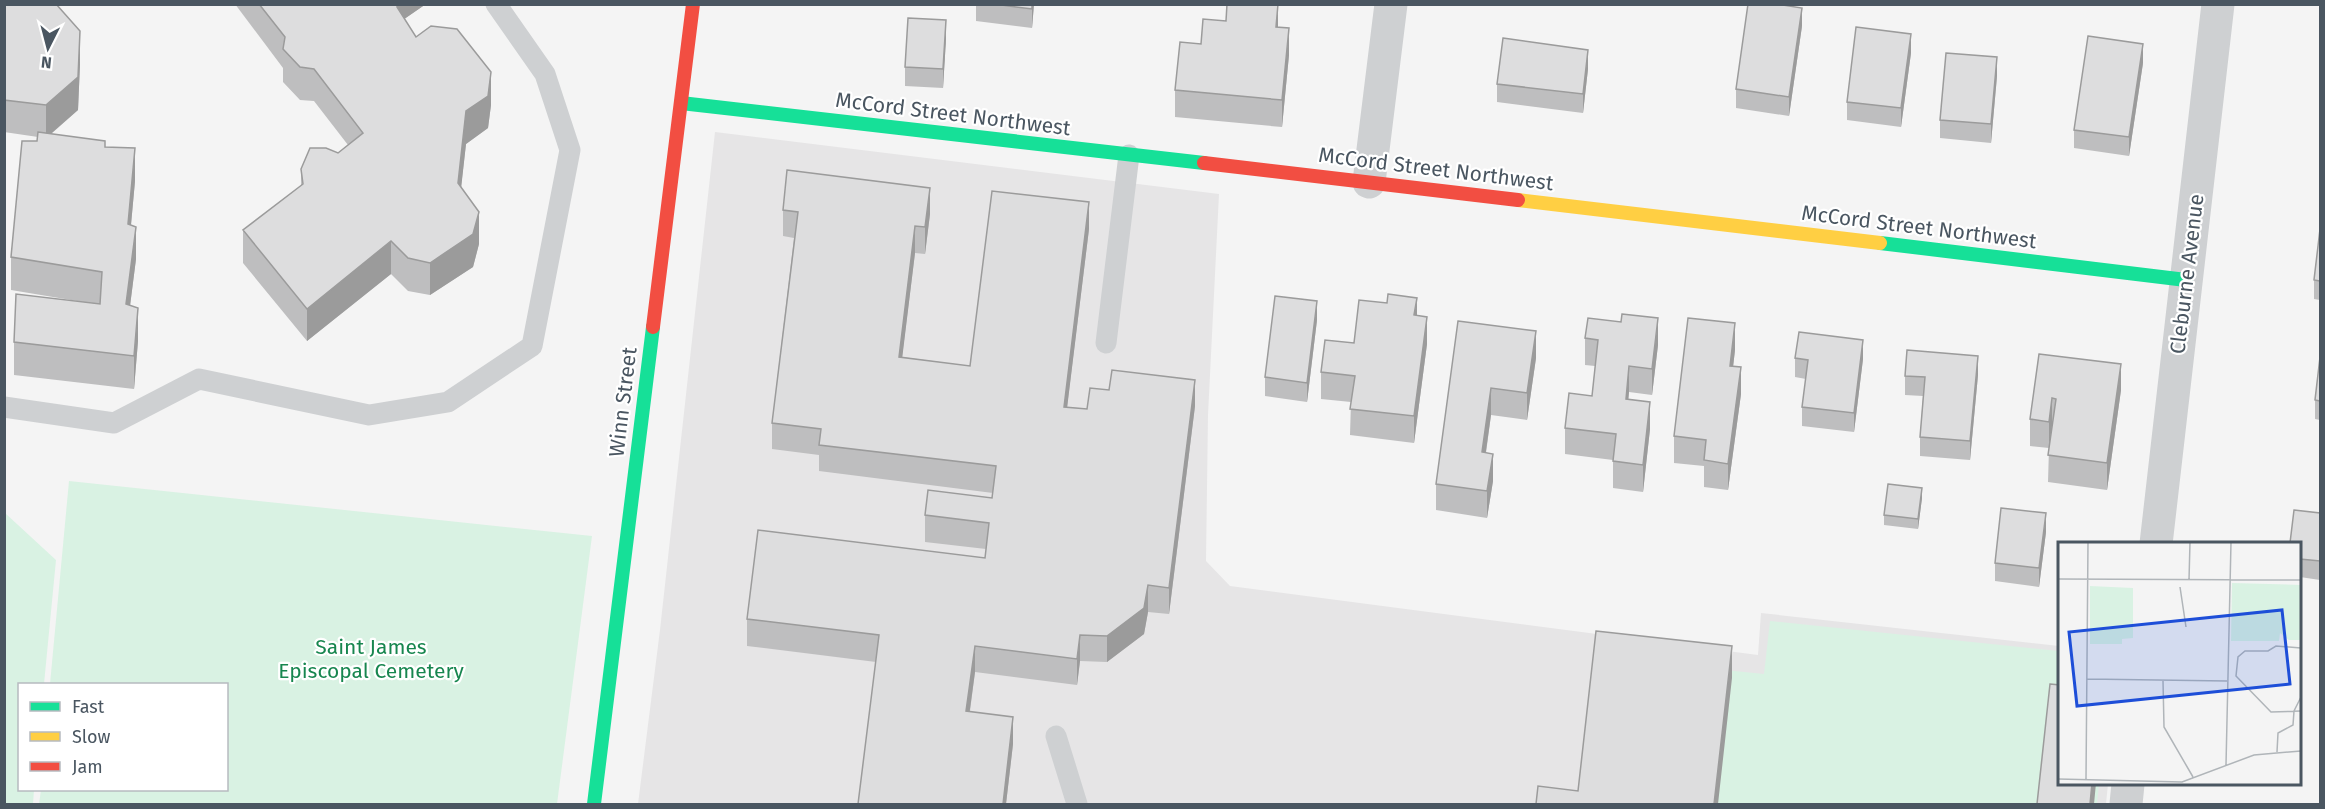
<svg xmlns="http://www.w3.org/2000/svg" width="2325" height="809" viewBox="0 0 2325 809" font-family="'Fira Sans',sans-serif">
<rect width="100%" height="100%" fill="#f4f4f4"/>
<path fill="#e6e5e6" d="M715 132 1219 194 1208 415 1206 561 1230 586 1758 655 1761 613 2059 646 2060 784H2108L2106 804H638L660 630Z"/>
<path fill="#d9f2e3" d="M69 481 592 536 557 804H39L41 790H226V684H50Z
M5 513 56 560 44 684H20V790H34L33 804H5Z
M1770 621 2059 651 2060 784H2099L2097 804H1629L1715 669 1764 674Z"/>
<g fill="none" stroke-linecap="round" stroke-linejoin="round">
<path stroke="#ced0d2" stroke-width="21" d="M1106 343 1129 155
M4 407 114 423 199 379 369 415 448 402 532 346 570 150 545 74 496 4
M1056 736 1077 804"/>
<path stroke="#ced0d2" stroke-width="33" d="M1369 182 1391 4
M2156 544 2218 4
M2126 804 2128 784"/>
<path stroke="#16e098" stroke-width="14" d="M681 103 1204 163
M1880 243 2186 280
M594 804 653 327"/>
<path stroke="#ffcf43" stroke-width="14" d="M1518 200 1880 243"/>
<path stroke="#f24e42" stroke-width="14" d="M1204 163 1518 200
M653 327 693 4"/>
</g>
<path fill="#bebebf" d="M4 4 80 64 78 110 51 134 105 147 135 181 131 225 136 259 130 306 138 341 134 389 14 375V342L83 302 11 290V257L38 137 4 132Z
M235 4H426L404 19 416 37 491 105 488 128 466 144 461 187 479 244 473 267 430 295 408 291 391 274 307 341 243 263V230L301 186V169L338 153 348 145 314 101 300 100 283 82V68Z
M976 4H1034L1032 28 976 21Z
M1802 26 1789 116 1736 108V89Z
M1278 27 1289 55 1282 127 1175 117V90L1201 44Z
M946 39 943 88 905 86V67Z
M1911 53 1901 127 1847 120V102Z
M2143 63 2129 156 2074 148V130Z
M1588 69 1583 113 1497 102V84Z
M1997 76 1991 143 1940 138V120Z
M783 210 930 214 925 254 915 253 902 357 970 366 1089 229 1067 407 1087 409 1195 406 1169 614 1148 612 1144 634 1107 662 1080 661 1077 685 975 672 970 711 1013 744 1006 804H858L876 662 747 646V619L985 558 986 549 925 542V515L992 498 993 493 819 471V455L772 449V423L794 238 783 236Z
M2320 229V300L2314 299V280Z
M1387 303 1417 316 1427 344 1414 443 1350 435 1351 402 1321 399V372L1354 343Z
M1317 320 1307 402 1265 396V377Z
M1458 321 1536 358 1527 420 1491 415 1486 453 1493 481 1487 518 1436 510V484Z
M1585 338 1658 345 1652 395 1629 392 1628 400 1650 429 1643 492 1613 488V460L1565 454V428L1592 396 1595 366 1585 365Z
M1735 350 1733 367 1741 394 1728 490 1704 487V466L1674 463V436Z
M2039 354 2121 390 2107 490 2048 482 2049 448 2030 446V419Z
M2320 357V420L2315 419V400Z
M1795 358 1863 359 1854 432 1802 426V407L1806 379 1795 377Z
M1978 375 1970 460 1920 456V437L1923 396 1905 395V376Z
M1922 498 1918 529 1884 525V515Z
M2320 513V580L2300 577V543Z
M2046 532 2039 587 1995 581V563Z"/>
<path fill="#9b9b9b" d="M397 4H426L400 22 397 40Z
M1032 4H1034L1032 28Z
M1278 4V29L1276 27Z
M1802 8V26L1789 116V97Z
M946 20V39L943 88V69Z
M1289 28V55L1282 127V100Z
M80 31V64L78 110 46 138V105Z
M1911 34V53L1901 127V108Z
M2143 44V63L2129 156V137Z
M1588 50V69L1583 113V94Z
M1997 57V76L1991 143V124Z
M491 72V105L488 128 466 144 458 216V183L466 111Z
M135 148V181L128 257V224Z
M930 188V214L925 254V227Z
M1089 202V229L1064 433V407Z
M479 212V244L473 267 430 295V263Z
M915 226V253L899 384V357Z
M136 227V259L126 337V304Z
M391 241V274L307 341V309Z
M1417 298V324L1414 315Z
M1317 301V320L1307 402V383Z
M138 308V341L134 389V356Z
M1427 317V344L1414 443V416Z
M1658 318V345L1652 395V369Z
M1735 323V350L1730 393V366Z
M1536 331V358L1527 420V393Z
M1863 340V359L1854 432V413Z
M1978 356V375L1970 460V441Z
M2121 364V390L2107 490V463Z
M1629 366V392L1626 426V399Z
M1741 367V394L1728 490V464Z
M1195 380V406L1169 614V588Z
M1491 388V415L1482 479V452Z
M2052 398V425L2049 448V422Z
M1650 402V429L1643 492V465Z
M1493 454V481L1487 518V491Z
M1922 488V498L1918 529V519Z
M2046 513V532L2039 587V568Z
M1148 585V612L1144 634 1107 662V636Z
M1080 635V661L1077 685V659Z
M975 646V672L966 738V711Z
M1732 646V678L1718 804H1714Z
M1013 717V744L1006 804H1003Z
M2092 783H2096L2094 804H2090Z"/>
<path fill="#ddddde" stroke="#9b9b9b" stroke-width="1.5" d="M4 4H56L80 31 78 77 46 105 4 100Z
M259 4H397V7L416 37 431 26 457 29 491 72 488 96 466 111 458 183 479 212 473 234 430 263 408 258 391 241 307 309 243 230 303 184 301 169 310 148H326L338 153 363 133 314 69 300 67 283 49 285 37Z
M994 4H1032V9Z
M1227 4H1278L1276 27 1289 28 1282 100 1175 90 1180 42 1201 44 1203 19 1226 21Z
M1748 4H1777L1802 8 1789 97 1736 89Z
M908 18 946 20 943 69 905 67Z
M1856 27 1911 34 1901 108 1847 102Z
M2088 36 2143 44 2129 137 2074 130Z
M1503 38 1588 50 1583 94 1497 84Z
M1946 53 1997 57 1991 124 1940 120Z
M38 132 105 141V147L135 148 128 224 136 227 126 304 138 308 134 356 14 342 16 294 100 304 102 272 11 257 22 141H37Z
M787 170 930 188 925 227 915 226 899 357 970 366 992 191 1089 202 1064 407 1087 409 1090 388 1109 390 1112 370 1195 380 1169 588 1148 585 1144 608 1107 636 1080 635 1077 659 975 646 966 711 1013 717 1003 804H858L879 635 747 619 758 530 985 558 989 523 925 515 928 490 992 498 996 466 819 445 821 429 772 423 798 212 783 210Z
M2320 229V281L2314 280Z
M1388 294 1417 298 1414 315 1427 317 1414 416 1350 409 1355 376 1321 372 1325 340 1354 343 1359 300 1387 303Z
M1275 296 1317 301 1307 383 1265 377Z
M1622 314 1658 318 1652 369 1629 366 1626 399 1650 402 1643 465 1613 461 1616 434 1565 428 1569 393 1592 396 1598 340 1585 338 1588 318 1621 322Z
M1688 318 1735 323 1730 366 1741 367 1728 464 1704 460 1706 440 1674 436Z
M1458 321 1536 331 1527 393 1491 388 1482 452 1493 454 1487 491 1436 484Z
M1799 332 1863 340 1854 413 1802 407 1808 360 1795 358Z
M1907 350 1978 356 1970 441 1920 437 1925 377 1905 376Z
M2039 354 2121 364 2107 463 2048 455 2056 399 2052 398 2049 422 2030 419Z
M2320 357V401L2315 400Z
M1888 484 1922 488 1918 519 1884 515Z
M2001 508 2046 513 2039 568 1995 563Z
M2294 510 2320 513V561L2300 559V543H2290Z
M1596 631 1732 646 1714 804H1536L1538 786 1578 791Z
M2050 684 2060 685V783H2092L2090 804H2037Z"/>
<g text-anchor="middle" stroke-width="4.5" stroke-linejoin="round" paint-order="stroke">
<g font-size="21" fill="#4a5661" stroke="#fff">
<text transform="translate(953 114) rotate(7)" y="7">McCord Street Northwest</text>
<text transform="translate(1436 169) rotate(7)" y="7">McCord Street Northwest</text>
<text transform="translate(1919 227) rotate(7)" y="7">McCord Street Northwest</text>
<text transform="translate(2187 274) rotate(-83)" y="7">Cleburne Avenue</text>
<text transform="translate(623 402) rotate(-83)" y="7">Winn Street</text>
</g>
<g font-size="21" fill="#17864f" stroke="#fff">
<text x="371" y="654">Saint James<tspan x="371" dy="24">Episcopal Cemetery</tspan></text>
</g>
</g>
<g transform="translate(2058 542)">
<rect width="243" height="243" fill="#f4f4f4"/>
<path d="M174 41 243 43V98H231L222 91 221 99H173ZM32 44 75 46V96L64 97V102H32Z" fill="#d9f2e3"/>
<path fill="none" stroke="#b0b5b9" stroke-width="1.5" d="M0 37 243 38M131 38 132 0M122 45 128 85M243 106 218 104 210 109H187L180 115 178 134 213 170 243 169M29 137 169 139M105 139 106 185 135 235M219 210 220 191 235 183 236 169 243 155M168 223 173 0M0 237 124 240 196 213 243 209M28 237 30 0"/>
<path fill="#1d4ed8" fill-opacity="0.15" stroke="#1d4ed8" stroke-width="3" d="M224 68 232 142 19 164 11 90Z"/>
<rect width="243" height="243" fill="none" stroke="#4a5661" stroke-width="3"/>
</g>
<rect width="2325" height="809" fill="none" stroke="#4a5661" stroke-width="12"/>
<rect x="18" y="683" width="210" height="108" fill="#ffffff" stroke="#b7bbc0" stroke-width="1.5"/>
<rect x="30" y="702" width="30" height="9" fill="#16e098" stroke="#b7bbc0" stroke-width="1.5"/>
<text x="72" y="713" font-size="18" fill="#4a5661">Fast</text>
<rect x="30" y="732" width="30" height="9" fill="#ffcf43" stroke="#b7bbc0" stroke-width="1.5"/>
<text x="72" y="743" font-size="18" fill="#4a5661">Slow</text>
<rect x="30" y="762" width="30" height="9" fill="#f24e42" stroke="#b7bbc0" stroke-width="1.5"/>
<text x="72" y="773" font-size="18" fill="#4a5661">Jam</text>
<g transform="translate(48 48) rotate(186)" stroke="#ffffff" stroke-width="4.5" paint-order="stroke">
<path d="M0-4.5L10 22L0 15L-10 22Z" fill="#4a5661"/>
<text y="-9" font-size="16" font-weight="bold" text-anchor="middle" fill="#4a5661">N</text>
</g>
</svg>
